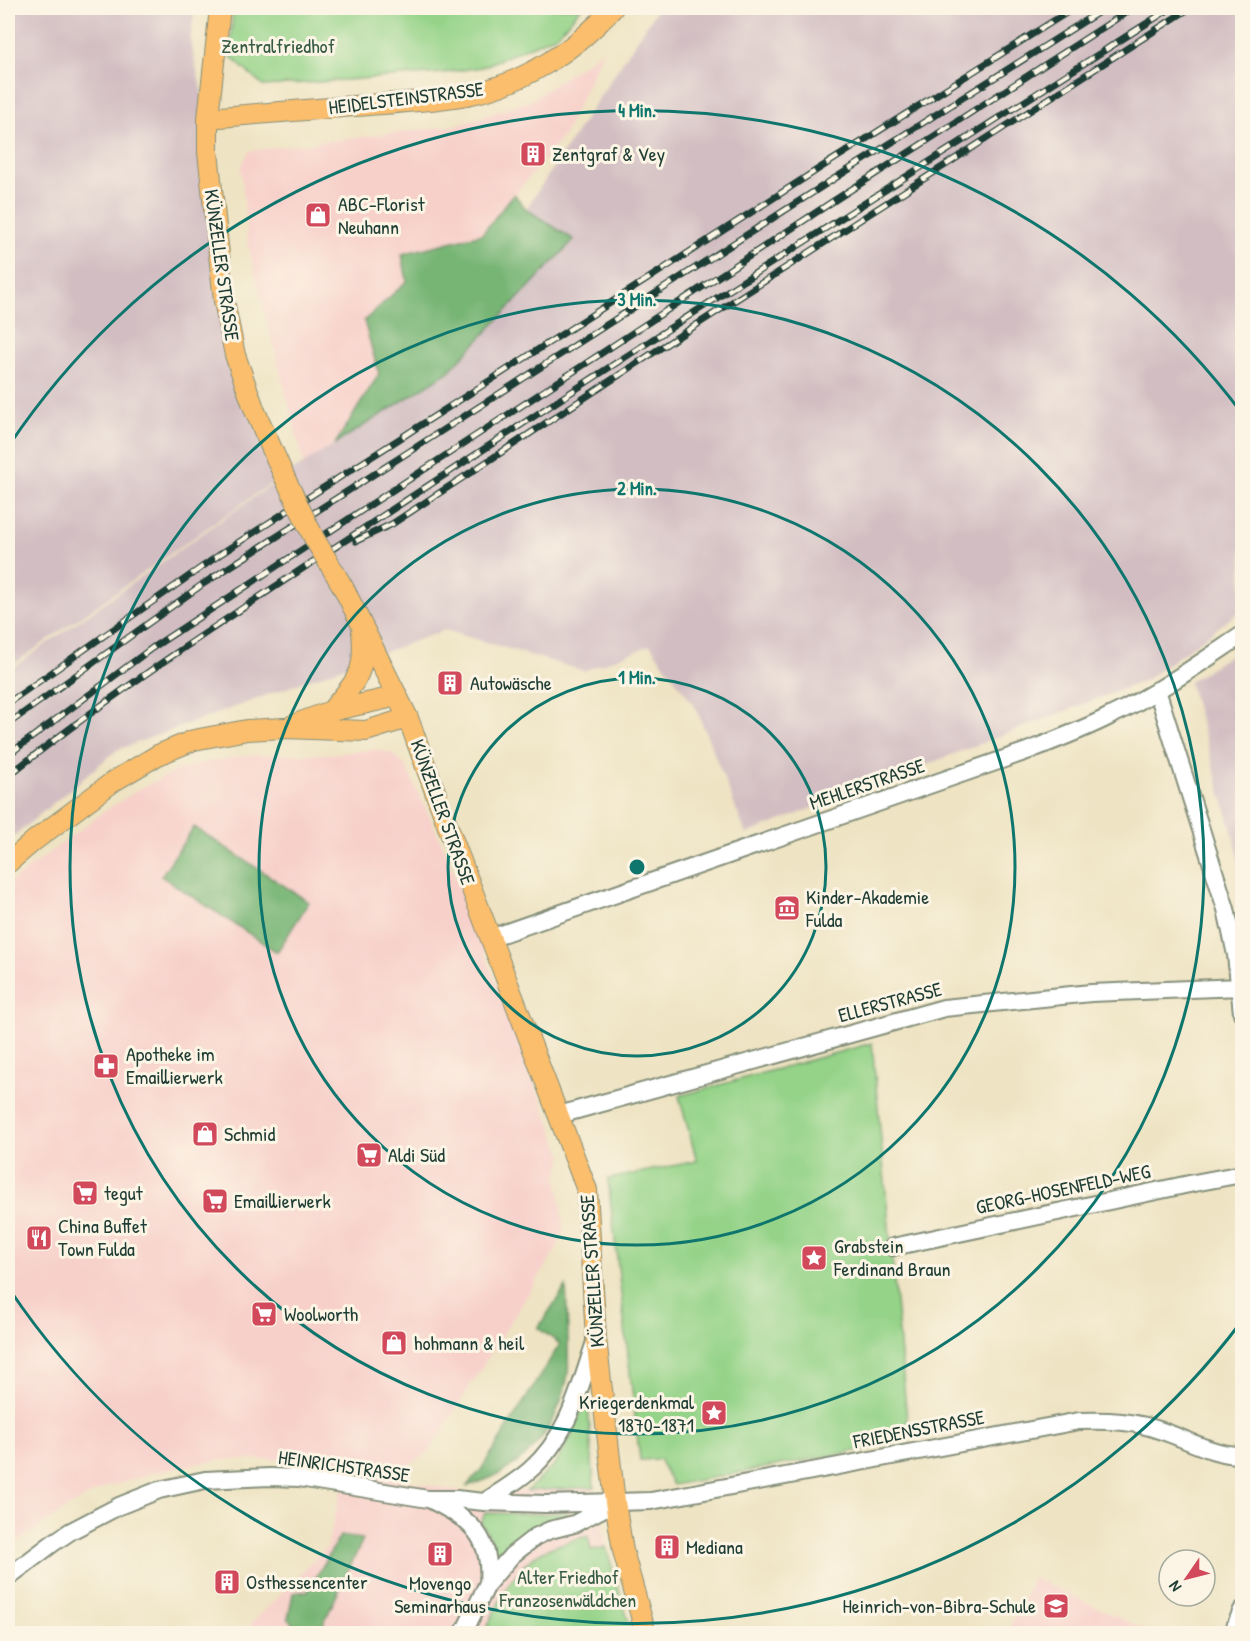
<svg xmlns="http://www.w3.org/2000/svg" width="1250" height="1641" viewBox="0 0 1250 1641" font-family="'Patrick Hand',sans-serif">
<rect width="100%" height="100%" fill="#fcf5e5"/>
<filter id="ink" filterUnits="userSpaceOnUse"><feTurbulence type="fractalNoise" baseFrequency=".0167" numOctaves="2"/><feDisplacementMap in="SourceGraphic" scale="12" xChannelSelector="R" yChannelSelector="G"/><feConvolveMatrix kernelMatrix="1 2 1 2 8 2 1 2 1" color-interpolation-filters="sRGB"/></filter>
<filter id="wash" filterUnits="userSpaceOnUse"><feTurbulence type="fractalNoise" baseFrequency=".008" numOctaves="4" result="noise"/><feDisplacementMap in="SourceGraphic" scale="24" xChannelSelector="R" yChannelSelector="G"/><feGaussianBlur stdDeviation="1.35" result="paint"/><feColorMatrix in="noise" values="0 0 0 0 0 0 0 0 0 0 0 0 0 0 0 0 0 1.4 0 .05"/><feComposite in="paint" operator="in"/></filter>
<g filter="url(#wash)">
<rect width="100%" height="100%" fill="#eee3c2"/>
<path fill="#f7d0ca" d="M603 51 564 135 482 234 402 254 407 281 364 322 379 374 335 444 304 464 248 245 241 167 249 151 459 125 530 101Z
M371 749 391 753 403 763 408 771 444 848 563 1157 557 1176 564 1228 556 1250 429 1451 391 1478 475 1494 594 1487 606 1547 591 1551 588 1536 568 1541 542 1551 527 1563 511 1583 484 1633H236L243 1632 327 1547 346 1471 280 1459H252L219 1460 154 1472 101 1489 70 1506 8 1548V884L105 811 141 788 179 770 202 763 232 758 253 755 331 754 371 750Z
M1033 1578 1152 1633H1007Z"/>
<path fill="#d2bec2" d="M8 8H195L190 41 208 118 224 301 280 477 8 668Z
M658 8H1242V610L1146 680 746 834 696 708 650 645 584 671 445 630 117 750 8 841V671L284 476 448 372 574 240 526 209Z
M1242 647V885L1237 848 1189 682Z"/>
<path fill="#94d388" stroke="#5a885e" stroke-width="1.5" d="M233 8H581L557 35 482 67 443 73 263 86 230 56Z
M872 1043 909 1441 673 1485 659 1459 640 1460 608 1179 697 1161 679 1096Z
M583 1404H588L594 1487 527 1491 557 1462 577 1424Z
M567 1512 568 1515C541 1525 514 1534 496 1557L491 1539 481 1523 485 1513 537 1514Z
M588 1536 591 1550 606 1547 632 1633H484C498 1605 513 1566 543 1551 558 1544 573 1540 588 1536Z"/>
<path fill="#77b574" stroke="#4b7954" stroke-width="1.5" d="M514 194 526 209 574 240 448 372 335 444 379 374 364 321 407 281 402 254 482 234Z
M194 827 309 902 277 952 161 876Z
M566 1286C567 1307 568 1329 568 1350 568 1358 569 1366 568 1373 558 1431 524 1471 467 1486L481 1470 560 1344 538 1328Z
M340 1536 363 1539 319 1633H292L296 1627 288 1618 293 1593 308 1591Z"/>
</g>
<g filter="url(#ink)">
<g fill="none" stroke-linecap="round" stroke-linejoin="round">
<defs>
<path id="minor" d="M1157 690 1226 909 1236 955 1242 1013
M490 938 1027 751C1056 740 1085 729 1112 715 1158 693 1200 663 1242 635
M559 1115 944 1008 1091 993 1240 987
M893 1247 1194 1183 1242 1174
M431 1500C470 1520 492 1535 488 1583
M484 1502C500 1492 516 1482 530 1470 569 1436 580 1386 596 1339
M8 1577 53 1543 71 1531 119 1506 159 1490 205 1480 270 1477 299 1478 428 1499H456L484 1502 545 1504 651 1501 1079 1421C1108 1420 1135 1421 1162 1431 1187 1439 1215 1456 1242 1455
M463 1634 488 1583 512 1555 535 1537 550 1530 574 1524 614 1503
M1232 1634 1242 1610"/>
<path id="major" d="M220 8 208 118V152L224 301 235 355 255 411 284 476
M208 118C257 114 305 110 354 106 391 103 430 102 467 95 523 84 576 50 613 8
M343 587 408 718 448 827 587 1190 596 1338 615 1502 623 1551 646 1634
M331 711C342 697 357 683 361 666 364 655 363 643 362 631
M293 725 331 711 385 699 397 695
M8 863 35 840 114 781 158 755 194 740 247 730 285 728 366 731 408 718"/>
</defs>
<use href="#minor" stroke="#86907b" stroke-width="20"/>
<use href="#major" stroke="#86907b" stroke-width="22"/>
<use href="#minor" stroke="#fff" stroke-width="16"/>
<use href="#major" stroke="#fabe6d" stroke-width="20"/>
<defs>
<path id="rail" d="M356 541 392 524 662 347 1190 8
M8 703 222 553 820 168 1074 8
M8 724 203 584 829 182 1105 8
M8 755 152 648 835 200 1133 8
M8 776C134 676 271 590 405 501 658 334 915 171 1171 8"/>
</defs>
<use href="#rail" stroke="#1f3d34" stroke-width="7"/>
<use href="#rail" stroke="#fcf5e5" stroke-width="4.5" stroke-dasharray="14" stroke-linecap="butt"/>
<defs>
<path id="major-bridge" d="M284 476 314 538 343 587"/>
</defs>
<use href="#major-bridge" stroke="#86907b" stroke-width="22" stroke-linecap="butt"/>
<use href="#major-bridge" stroke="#fabe6d" stroke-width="20"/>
</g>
</g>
<g fill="none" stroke="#0f766e" stroke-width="3">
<circle cx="637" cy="867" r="189"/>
<circle cx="637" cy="867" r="378"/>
<circle cx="637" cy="867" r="567"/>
<path d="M1241 1322A756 756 0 0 1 10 1290M10 444A756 756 0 0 1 1241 412"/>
</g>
<defs>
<symbol id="building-square" viewBox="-11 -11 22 22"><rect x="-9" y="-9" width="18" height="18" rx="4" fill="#d1495b" stroke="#fcf5e5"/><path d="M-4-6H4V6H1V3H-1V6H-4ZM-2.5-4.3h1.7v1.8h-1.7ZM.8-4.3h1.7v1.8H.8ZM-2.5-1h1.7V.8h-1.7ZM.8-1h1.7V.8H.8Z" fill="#fff"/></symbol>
<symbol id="shop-square" viewBox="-11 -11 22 22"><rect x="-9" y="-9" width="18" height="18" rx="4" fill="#d1495b" stroke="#fcf5e5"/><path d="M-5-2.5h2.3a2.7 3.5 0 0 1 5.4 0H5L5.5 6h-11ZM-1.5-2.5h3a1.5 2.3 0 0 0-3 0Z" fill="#fff"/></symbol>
<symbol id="museum-square" viewBox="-11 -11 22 22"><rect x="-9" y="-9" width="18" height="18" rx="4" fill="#d1495b" stroke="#fcf5e5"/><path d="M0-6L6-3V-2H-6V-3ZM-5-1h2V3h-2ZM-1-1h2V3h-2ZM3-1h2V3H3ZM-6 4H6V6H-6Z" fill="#fff"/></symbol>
<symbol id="pharmacy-square" viewBox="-11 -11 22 22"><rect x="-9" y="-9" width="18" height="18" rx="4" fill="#d1495b" stroke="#fcf5e5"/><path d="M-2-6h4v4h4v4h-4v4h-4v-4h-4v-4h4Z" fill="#fff"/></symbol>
<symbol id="supermarket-square" viewBox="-11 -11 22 22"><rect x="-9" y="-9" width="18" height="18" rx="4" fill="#d1495b" stroke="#fcf5e5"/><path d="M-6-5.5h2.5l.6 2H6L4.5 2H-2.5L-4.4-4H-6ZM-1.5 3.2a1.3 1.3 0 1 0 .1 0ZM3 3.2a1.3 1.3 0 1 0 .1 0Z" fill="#fff"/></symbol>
<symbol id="restaurant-square" viewBox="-11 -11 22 22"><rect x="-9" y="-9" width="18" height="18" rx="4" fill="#d1495b" stroke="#fcf5e5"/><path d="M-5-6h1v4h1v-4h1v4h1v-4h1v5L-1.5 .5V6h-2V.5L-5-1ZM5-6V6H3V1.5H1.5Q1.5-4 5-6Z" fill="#fff"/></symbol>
<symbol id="sight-square" viewBox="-11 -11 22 22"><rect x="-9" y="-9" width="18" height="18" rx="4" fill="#d1495b" stroke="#fcf5e5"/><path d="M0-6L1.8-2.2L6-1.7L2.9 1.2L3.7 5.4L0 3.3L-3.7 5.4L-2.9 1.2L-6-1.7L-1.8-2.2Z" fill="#fff"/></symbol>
<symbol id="school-square" viewBox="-11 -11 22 22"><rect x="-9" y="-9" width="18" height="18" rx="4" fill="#d1495b" stroke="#fcf5e5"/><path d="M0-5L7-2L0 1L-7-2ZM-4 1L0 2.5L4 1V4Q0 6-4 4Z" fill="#fff"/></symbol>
</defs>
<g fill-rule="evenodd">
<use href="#building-square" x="518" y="139" width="30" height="30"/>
<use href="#shop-square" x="303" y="200" width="30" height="30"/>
<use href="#building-square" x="435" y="668" width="30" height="30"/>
<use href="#museum-square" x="772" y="893" width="30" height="30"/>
<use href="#pharmacy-square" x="91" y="1051" width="30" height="30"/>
<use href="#shop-square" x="190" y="1119" width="30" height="30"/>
<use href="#supermarket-square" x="354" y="1140" width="30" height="30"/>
<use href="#supermarket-square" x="70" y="1178" width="30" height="30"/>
<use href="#supermarket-square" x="200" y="1186" width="30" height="30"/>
<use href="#restaurant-square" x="24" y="1223" width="30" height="30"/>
<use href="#sight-square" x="799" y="1243" width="30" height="30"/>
<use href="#supermarket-square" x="249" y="1299" width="30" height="30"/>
<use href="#shop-square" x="379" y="1328" width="30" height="30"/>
<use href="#sight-square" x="699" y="1398" width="30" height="30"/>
<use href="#building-square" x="652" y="1532" width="30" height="30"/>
<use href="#building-square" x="425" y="1539" width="30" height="30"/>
<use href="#building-square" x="212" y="1567" width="30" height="30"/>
<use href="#school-square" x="1041" y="1591" width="30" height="30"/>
</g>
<g text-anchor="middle" stroke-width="6" stroke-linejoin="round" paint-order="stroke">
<g font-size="20" fill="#365b45" stroke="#fcf5e5">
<text x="278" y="53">Zentralfriedhof</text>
<text x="568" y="1584">Alter Friedhof<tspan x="568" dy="23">Franzosenwäldchen</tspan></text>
</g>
<g font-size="20" fill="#1f3d34" stroke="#fcf5e5">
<text transform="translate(406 98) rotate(-7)" y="7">HEIDELSTEINSTRASSE</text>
<text transform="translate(222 265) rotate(82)" y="7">KÜNZELLER STRASSE</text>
<text transform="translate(867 784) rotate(-19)" y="7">MEHLERSTRASSE</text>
<text transform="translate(443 812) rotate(70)" y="7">KÜNZELLER STRASSE</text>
<text transform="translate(890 1002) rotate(-15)" y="7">ELLERSTRASSE</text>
<text transform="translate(1063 1189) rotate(-12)" y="7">GEORG-HOSENFELD-WEG</text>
<text transform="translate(592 1271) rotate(-94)" y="7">KÜNZELLER STRASSE</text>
<text transform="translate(919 1429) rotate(-11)" y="7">FRIEDENSSTRASSE</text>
<text transform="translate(344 1466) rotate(8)" y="7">HEINRICHSTRASSE</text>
</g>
<g font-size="20" fill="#1f3d34" stroke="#fcf5e5" text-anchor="start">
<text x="552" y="161">Zentgraf &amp; Vey</text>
<text x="338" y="211">ABC-Florist<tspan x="338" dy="23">Neuhann</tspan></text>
<text x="470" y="690">Autowäsche</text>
<text x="806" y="904">Kinder-Akademie<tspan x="806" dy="23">Fulda</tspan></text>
<text x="126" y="1061">Apotheke im<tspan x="126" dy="23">Emaillierwerk</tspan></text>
<text x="224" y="1141">Schmid</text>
<text x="388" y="1162">Aldi Süd</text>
<text x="104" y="1200">tegut</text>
<text x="234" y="1208">Emaillierwerk</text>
<text x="58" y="1233">China Buffet<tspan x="58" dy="23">Town Fulda</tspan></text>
<text x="834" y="1253">Grabstein<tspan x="834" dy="23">Ferdinand Braun</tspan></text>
<text x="284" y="1321">Woolworth</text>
<text x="414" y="1350">hohmann &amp; heil</text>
<text x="694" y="1409" text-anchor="end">Kriegerdenkmal<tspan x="694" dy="23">1870-1871</tspan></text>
<text x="686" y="1554">Mediana</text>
<text x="246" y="1589">Osthessencenter</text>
<text x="440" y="1590" text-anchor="middle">Movengo<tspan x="440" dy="23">Seminarhaus</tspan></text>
<text x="1036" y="1613" text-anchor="end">Heinrich-von-Bibra-Schule</text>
</g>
</g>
<circle cx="637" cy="867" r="9" fill="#0f766e" stroke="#fcf5e5" stroke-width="3"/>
<g font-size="18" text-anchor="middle" font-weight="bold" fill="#0f766e" stroke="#fcf5e5" stroke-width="6" stroke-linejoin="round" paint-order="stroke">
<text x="637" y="117">4 Min.</text>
<text x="637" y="306">3 Min.</text>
<text x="637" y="495">2 Min.</text>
<text x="637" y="684">1 Min.</text>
</g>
<rect width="1250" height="1641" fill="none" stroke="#fcf5e5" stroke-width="30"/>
<g transform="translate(1187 1578) rotate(235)"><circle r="28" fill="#fcf5e5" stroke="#a4ab9e" stroke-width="1.5"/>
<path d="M0-4.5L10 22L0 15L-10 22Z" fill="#d1495b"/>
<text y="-9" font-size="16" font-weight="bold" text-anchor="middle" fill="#1f3d34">N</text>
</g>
</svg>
